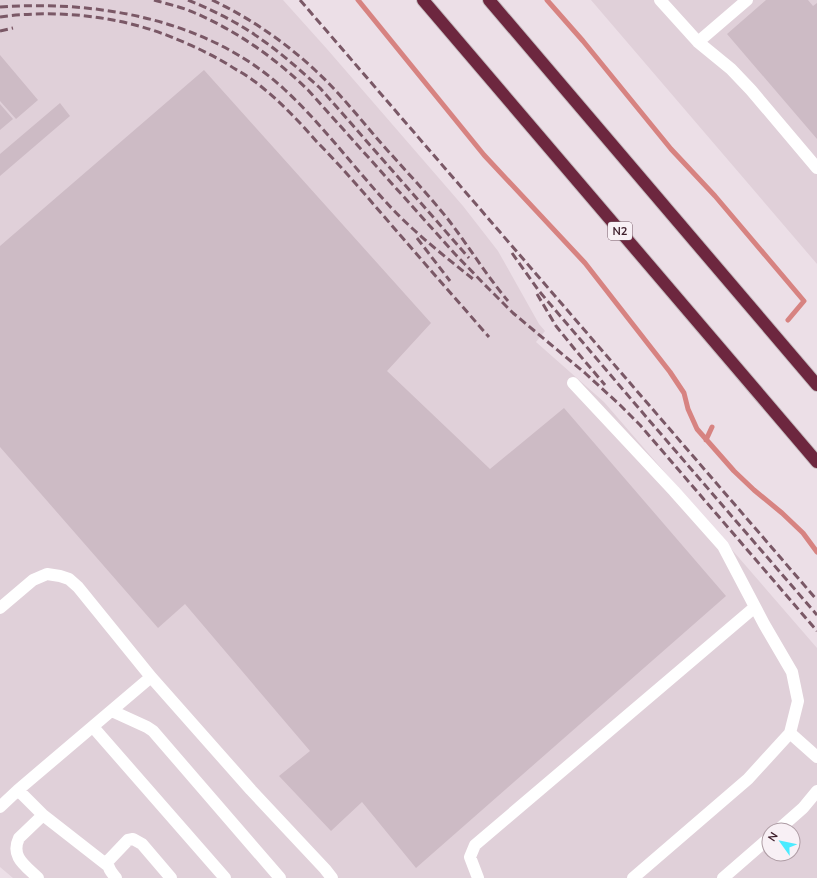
<svg xmlns="http://www.w3.org/2000/svg" width="817" height="878" viewBox="0 0 817 878" font-family="Mulish,sans-serif">
<rect width="100%" height="100%" fill="#ecdfe7"/>
<path fill="#e0d0d9" fill-rule="evenodd" d="M0 0H283L327 49 463 206 498 251 539 324 545 331 536 342 604 402 817 648V878H13L0 867ZM769 830H793V854H769Z
M591 0H817V264Z"/>
<g fill="none" stroke-linecap="round" stroke-linejoin="round">
<path stroke="#d78381" stroke-width="5" d="M358 0 484 155 585 263 670 372 684 393 688 409 697 429 734 471 754 490 782 513 803 533 817 552
M547 0 583 41 671 149 715 196 804 301 788 320
M706 440 712 427"/>
</g>
<path fill="#cdbbc5" d="M766 0H808L813 6 817 3V139L727 34Z
M0 55 38 100 16 119 0 101Z
M204 70 431 323 387 371 490 469 564 408 726 596 416 868 362 802 331 831 279 776 310 751 185 604 158 628 0 447V246Z
M60 103 70 116 0 176V154Z
M0 104 13 119 0 130Z"/>
<g fill="none" stroke-linecap="round" stroke-linejoin="round">
<defs>
<path id="highway" d="M423 0 817 462
M489 0 817 385"/>
</defs>
<use href="#highway" stroke="#c5bcbf" stroke-width="14"/>
<path stroke="#fff" stroke-width="12" d="M660 0 698 42
M747 0 698 42 731 69 751 90 817 168
M573 383 674 491 723 546 764 624 792 672 798 701 790 733 748 779 633 878
M0 608 33 580 47 574 60 576 69 579 78 587 151 677 251 790 325 869 332 878
M112 711 147 727 153 731 280 878
M93 727 225 878
M790 733 817 757
M18 790 43 815 107 865
M0 807 18 790 151 677
M778 830 803 808 817 791
M38 878C26 866 10 857 19 838L43 815
M116 878C112 873 107 868 108 861L128 840 133 839 142 844 171 878
M478 878 470 857 475 845 755 607
M723 878 769 838"/>
<use href="#highway" stroke="#6d273f" stroke-width="12"/>
<path stroke="#7a5866" stroke-width="3" stroke-dasharray="8 4" stroke-linecap="butt" d="M154 0C167 4 182 7 195 13 237 31 275 58 308 90L455 254 485 285 513 313 585 373 620 405 640 425 817 631
M188 0C212 10 237 22 258 37 280 52 300 70 320 88L469 258
M212 0C250 18 285 42 316 71 340 93 360 119 381 143 403 168 426 192 447 218 468 245 486 275 508 301
M300 0 817 600
M0 7C100 0 209 20 284 89 321 123 351 164 385 201 411 230 443 255 473 279
M0 17C57 9 123 16 176 39 194 46 212 55 229 65 236 70 243 73 250 78 275 96 297 119 317 142 333 158 348 175 363 192 405 241 447 289 489 337
M0 31 13 28
M417 238 450 281
M512 253 539 291 648 419 817 615
M537 294 556 326 577 352 605 385"/>
</g>
<g text-anchor="middle" stroke-width="3" stroke-linejoin="round" paint-order="stroke">
<rect fill="#f8f0f5" stroke="#765d68" stroke-width="1" x="608" y="222" width="24" height="18" rx="3"/>
<g font-size="11" font-weight="bold" fill="#3e1e2b">
<text x="620" y="235">N2</text>
</g>
</g>
<g transform="translate(781 842) rotate(303)"><circle r="19" fill="#f8f0f5" stroke="#ae9ca4"/>
<path d="M0-3L7 15L0 10L-7 15Z" fill="#4aebff"/>
<text y="-6" font-size="11" font-weight="bold" text-anchor="middle" fill="#3e1e2b">N</text>
</g>
</svg>
